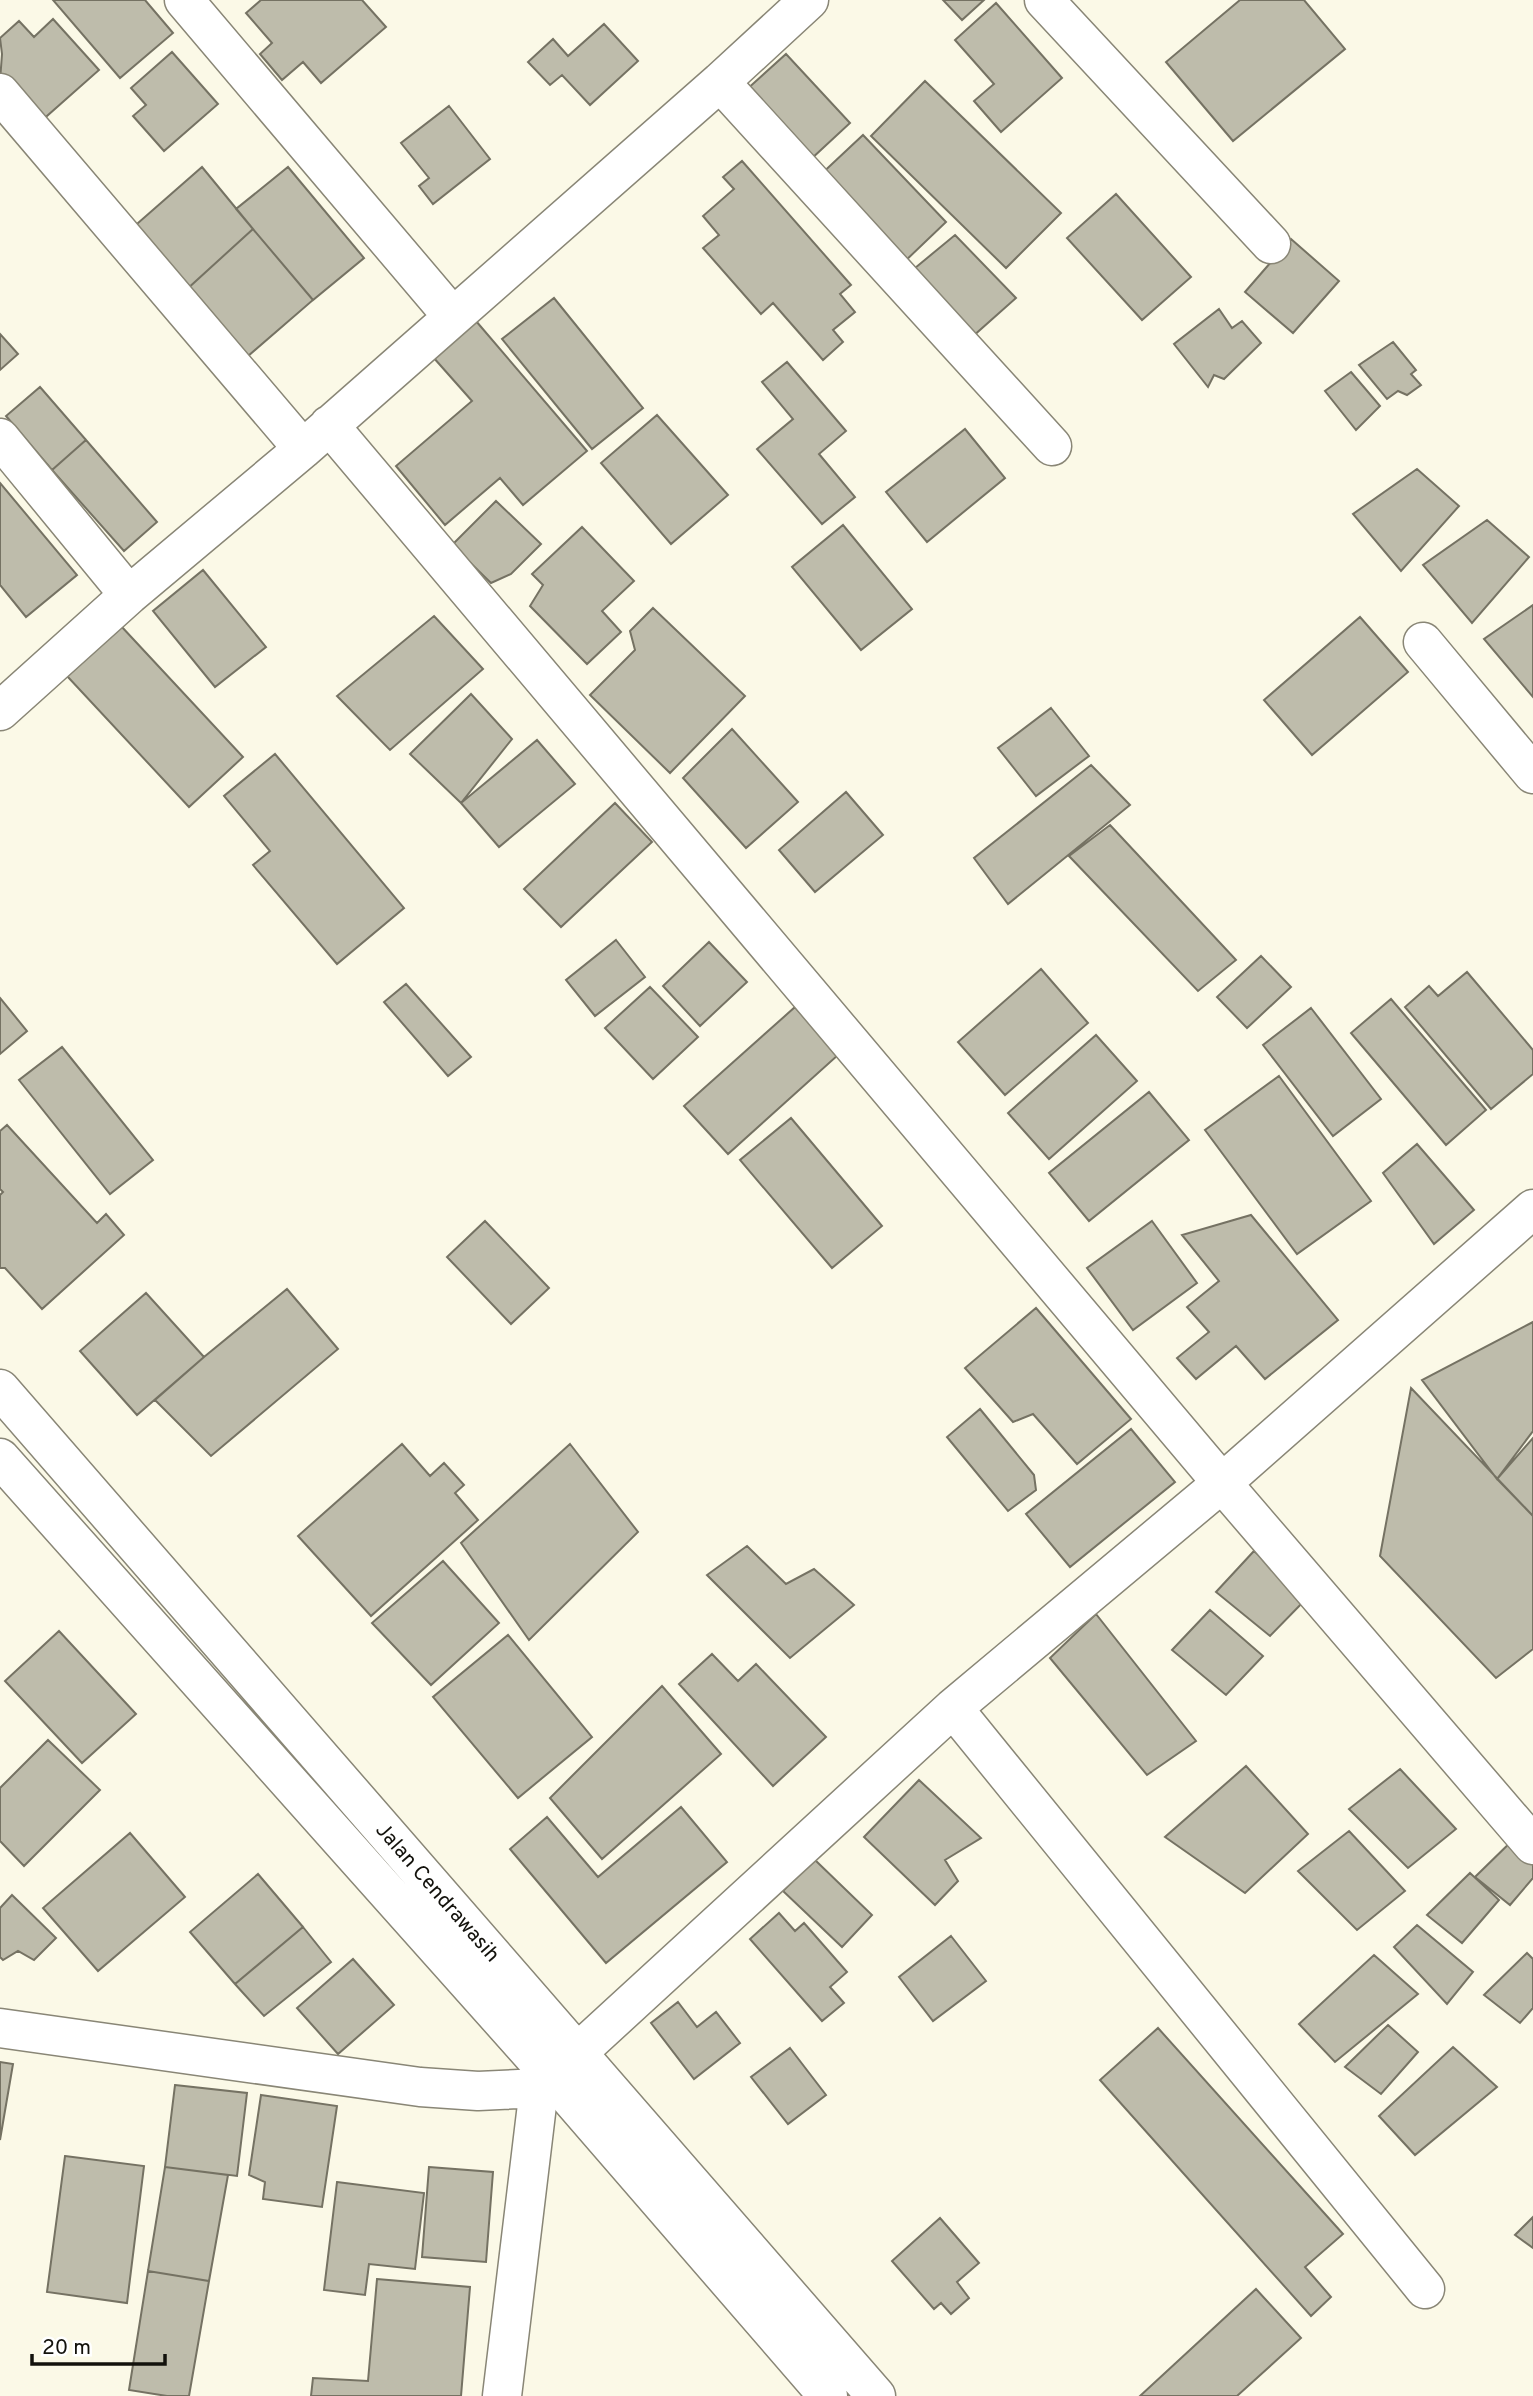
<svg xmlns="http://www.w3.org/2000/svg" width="1533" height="2396" viewBox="0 0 1533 2396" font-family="Overpass,sans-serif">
<rect width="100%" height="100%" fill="#fbf9e7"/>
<path fill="#bebcab" stroke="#757263" stroke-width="2" d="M53 0H145L173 33 120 78Z
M261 0H362L386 27 321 83 303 62 282 80 260 54 272 43 246 13Z
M943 0H984L962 20Z
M1240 0H1304L1345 49 1233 141 1166 62Z
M996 3 1062 78 1001 132 974 101 994 84 955 40Z
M53 19 99 70 39 123 0 81 2 54 0 38 19 21 34 37Z
M604 24 638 61 590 105 562 75 550 85 528 62 553 39 568 56Z
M172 52 218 104 164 151 133 116 146 105 131 88Z
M786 54 850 123 810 160 745 91Z
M925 81 1061 213 1006 268 871 136Z
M449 106 490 159 433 204 419 186 429 178 401 143Z
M863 135 946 222 901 265 817 178Z
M742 161 851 285 840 294 855 312 833 330 843 342 823 360 773 303 761 314 703 248 719 235 703 216 734 189 723 177Z
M202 167 253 229 186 290 130 230Z
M288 167 364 258 313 300 236 209Z
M1116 194 1191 277 1142 320 1067 238Z
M253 229 313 300 248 356 186 290Z
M955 235 1016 298 972 337 909 273Z
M1291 239 1339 281 1293 333 1245 292Z
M554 298 643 408 592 449 502 339Z
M1219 309 1232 328 1242 321 1261 343 1224 379 1214 375 1208 387 1174 344Z
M476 321 587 451 523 505 500 478 445 525 396 466 472 401 433 357Z
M0 334 18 354 0 370Z
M1393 342 1416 370 1411 374 1421 385 1407 395 1398 391 1387 399 1359 365Z
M787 362 846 431 819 454 855 497 822 524 757 449 793 419 762 382Z
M1351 372 1380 406 1356 430 1325 391Z
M40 387 86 440 52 470 6 416Z
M657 415 728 495 671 544 601 463Z
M965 429 1005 478 927 542 886 492Z
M86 440 157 522 124 551 52 470Z
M1417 469 1459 506 1401 571 1353 514Z
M0 483 77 575 26 617 0 585Z
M496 501 541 544 511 574 491 583 452 545Z
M1487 520 1529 557 1472 623 1423 565Z
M843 525 912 609 861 650 792 567Z
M582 527 634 581 602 611 621 632 587 664 530 606 543 585 532 574Z
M203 570 266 647 215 687 153 611Z
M1533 605V697L1484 639Z
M653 608 745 696 670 773 590 695 635 650 630 631Z
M434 616 483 669 390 750 337 696Z
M1360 617 1408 672 1312 755 1264 700Z
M121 626 243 757 189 807 67 676Z
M471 694 512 739 461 803 410 754Z
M1051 708 1089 756 1036 796 998 748Z
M732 729 798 802 746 848 683 778Z
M537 740 575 784 499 847 461 803Z
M275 754 404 908 337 964 253 865 270 851 224 796Z
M1091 765 1130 805 1008 904 974 858Z
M846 792 883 835 815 892 779 850Z
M615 803 652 842 561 927 524 889Z
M1110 825 1236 960 1198 991 1069 856Z
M616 940 645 977 595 1016 566 980Z
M709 942 747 982 700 1026 663 986Z
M1261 956 1291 987 1247 1028 1217 997Z
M1041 969 1088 1023 1005 1095 958 1042Z
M1467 972 1533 1050V1074L1491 1109 1405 1007 1429 986 1438 996Z
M406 984 471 1057 448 1076 384 1002Z
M650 987 698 1037 653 1079 605 1028Z
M0 998 27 1031 0 1054Z
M1391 999 1486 1110 1446 1145 1351 1033Z
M795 1007 838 1055 728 1154 684 1106Z
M1311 1008 1381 1099 1333 1136 1263 1045Z
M1096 1035 1137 1081 1049 1159 1008 1113Z
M62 1047 153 1160 110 1194 19 1080Z
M1279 1076 1371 1201 1297 1254 1205 1130Z
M1149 1092 1189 1140 1089 1221 1049 1173Z
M791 1118 882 1226 832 1268 740 1160Z
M7 1125 97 1223 106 1214 124 1235 42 1309 5 1268H0V1195L3 1192 0 1189V1131Z
M1417 1144 1474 1210 1434 1244 1383 1173Z
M1251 1215 1338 1320 1265 1379 1236 1346 1196 1379 1177 1358 1209 1332 1187 1307 1219 1281 1182 1235Z
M485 1221 549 1288 511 1324 447 1257Z
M1152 1221 1197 1283 1133 1330 1087 1268Z
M287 1289 338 1349 211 1456 155 1400 204 1357Z
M146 1293 204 1357 137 1415 80 1351Z
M1036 1308 1131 1419 1077 1464 1033 1414 1013 1422 965 1368Z
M1533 1322V1431L1497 1479 1422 1380Z
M1411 1388 1533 1516V1649L1496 1678 1380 1556Z
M980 1409 1034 1475 1036 1490 1008 1511 947 1437Z
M1131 1429 1175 1482 1070 1567 1026 1514Z
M1533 1438V1516L1497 1479Z
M402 1444 430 1476 444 1463 464 1485 455 1493 478 1520 371 1616 298 1536Z
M570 1444 638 1532 529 1640 461 1543Z
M747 1546 786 1584 814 1569 854 1605 790 1658 707 1575Z
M1254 1551 1308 1597 1270 1636 1216 1592Z
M443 1561 499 1623 431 1685 372 1623Z
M1210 1610 1263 1656 1226 1695 1172 1650Z
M1096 1614 1196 1741 1147 1775 1050 1658Z
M59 1631 136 1714 82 1763 5 1681Z
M508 1635 592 1737 518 1798 433 1697Z
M712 1654 738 1681 756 1664 826 1737 773 1786 679 1684Z
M662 1686 721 1754 602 1859 550 1798Z
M48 1740 100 1790 24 1866 0 1841V1788Z
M1246 1766 1308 1834 1245 1893 1165 1837Z
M1400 1769 1456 1829 1408 1868 1349 1809Z
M919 1780 981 1838 945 1860 958 1881 935 1905 864 1837Z
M681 1807 727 1862 606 1963 510 1849 547 1817 598 1877Z
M1349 1831 1405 1891 1357 1930 1298 1871Z
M130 1833 185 1897 98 1971 43 1908Z
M1518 1835 1533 1849V1878L1510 1905 1475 1877Z
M814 1859 872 1915 842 1947 783 1891Z
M1470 1873 1499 1900 1462 1943 1427 1915Z
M258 1874 303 1927 235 1984 190 1932Z
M12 1895 56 1938 34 1960 18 1951 3 1960 0 1957V1908Z
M779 1913 795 1931 804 1923 847 1972 830 1987 844 2003 822 2021 750 1939Z
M1417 1925 1473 1972 1447 2004 1394 1947Z
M303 1927 331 1962 264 2016 235 1984Z
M951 1936 986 1981 933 2021 899 1977Z
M1527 1953 1533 1959V2008L1520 2023 1484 1995Z
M1374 1955 1418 1994 1335 2062 1299 2024Z
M353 1959 394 2005 338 2054 297 2008Z
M678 2002 697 2027 716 2012 740 2043 694 2079 651 2023Z
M1388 2025 1418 2052 1381 2094 1345 2067Z
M1158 2028 1343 2234 1305 2267 1331 2297 1311 2316 1100 2080Z
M1453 2047 1497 2087 1415 2155 1379 2116Z
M790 2048 826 2095 788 2124 751 2077Z
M0 2062 13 2064 0 2140Z
M175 2085 247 2093 237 2176 165 2167Z
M261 2095 337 2106 322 2207 263 2199 265 2182 249 2175Z
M65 2156 144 2166 127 2303 47 2292Z
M165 2167 228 2175 209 2281 148 2271Z
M429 2167 493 2172 486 2262 422 2257Z
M337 2182 424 2193 415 2269 369 2264 365 2295 324 2290Z
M1533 2217V2248L1515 2235Z
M940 2218 979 2263 957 2282 969 2298 951 2314 941 2303 934 2309 892 2261Z
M148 2271 209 2281 189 2396H167L129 2390Z
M377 2279 470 2287 461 2396H311L313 2378 368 2381Z
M1256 2289 1301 2338 1237 2396H1140Z"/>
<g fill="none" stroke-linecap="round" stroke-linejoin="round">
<defs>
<path id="minor" d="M184 0 453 317
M1044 0 1271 244
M720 82 1052 446
M0 93 303 449
M329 425 1222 1483 1533 1845
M0 438 129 595
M1423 642 1533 774
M0 711 129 595 303 449 453 317 720 82 809 0
M953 1708 1425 2289
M0 2028 420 2087 478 2091 539 2088 953 1708 1222 1483 1533 1209
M502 2396 539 2088"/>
<path id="major" d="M0 1389 876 2396
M0 1458 552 2077 828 2396"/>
</defs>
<use href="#minor" stroke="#898676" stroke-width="41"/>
<use href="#major" stroke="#898676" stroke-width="41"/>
<use href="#minor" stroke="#fff" stroke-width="38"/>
<use href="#major" stroke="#fff" stroke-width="38"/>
</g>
<g text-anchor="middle" stroke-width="5" stroke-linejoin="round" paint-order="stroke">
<g font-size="21" fill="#13120c" stroke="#fff">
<text transform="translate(438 1892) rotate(49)" y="7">Jalan Cendrawasih</text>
</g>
</g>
<path d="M32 2354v10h133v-10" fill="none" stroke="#13120c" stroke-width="3.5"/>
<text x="42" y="2354" font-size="21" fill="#13120c" stroke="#ffffff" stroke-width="5" paint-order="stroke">20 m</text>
</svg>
